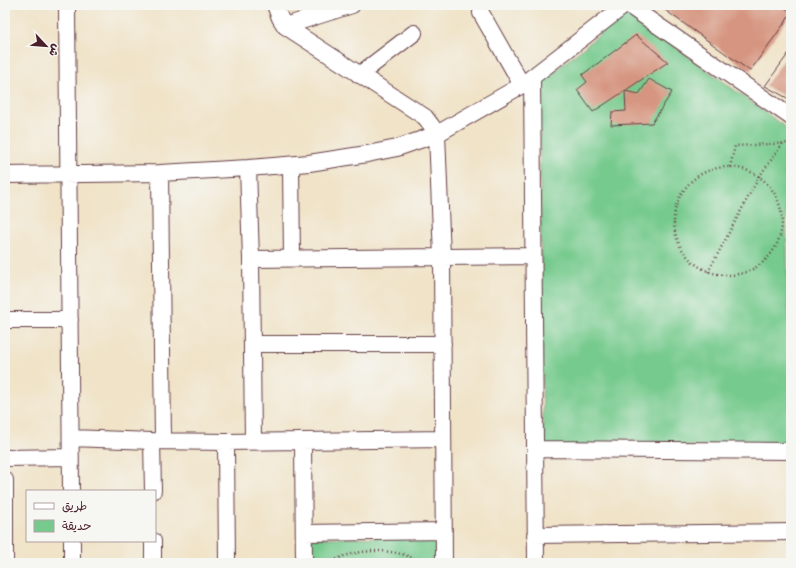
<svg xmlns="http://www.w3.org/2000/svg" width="796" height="568" viewBox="0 0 796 568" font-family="Caveat,'Playpen Sans Arabic',sans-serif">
<rect width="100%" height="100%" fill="#f6f6f2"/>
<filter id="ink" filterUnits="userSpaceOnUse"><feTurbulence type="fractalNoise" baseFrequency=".025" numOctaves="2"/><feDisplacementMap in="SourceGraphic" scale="8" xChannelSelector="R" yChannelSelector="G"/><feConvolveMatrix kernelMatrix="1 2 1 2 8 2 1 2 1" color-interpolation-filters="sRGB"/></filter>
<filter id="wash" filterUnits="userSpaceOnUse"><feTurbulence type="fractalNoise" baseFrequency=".012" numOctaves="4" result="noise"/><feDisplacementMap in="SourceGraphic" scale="16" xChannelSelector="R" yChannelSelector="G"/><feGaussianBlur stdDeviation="0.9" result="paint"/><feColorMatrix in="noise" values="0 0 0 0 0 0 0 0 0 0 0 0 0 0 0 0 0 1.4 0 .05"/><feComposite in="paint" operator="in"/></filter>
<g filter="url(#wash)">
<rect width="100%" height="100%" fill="#f0e3c8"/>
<path fill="#76ca8d" stroke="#60745c" d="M627 12 791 131 785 145 791 445 543 447 539 84Z
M436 537V563H309V538Z"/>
<g id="blocks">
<path fill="#d69580" d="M658 5H781L791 12V14L750 71Z
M636 35 668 62 593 112 577 90 587 82 582 75Z
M791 50V100L765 86Z
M649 79 672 92 652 123 611 125 612 112 626 111 625 91 639 94Z"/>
</g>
</g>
<g filter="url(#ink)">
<use href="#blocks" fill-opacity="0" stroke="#633c43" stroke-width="1"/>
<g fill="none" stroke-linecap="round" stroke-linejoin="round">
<defs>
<path id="minor" d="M67 5 71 491
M275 5 280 18 285 26 425 117 431 125 437 134 442 257 444 563
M628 5 791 117
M481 13 522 85
M285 26 352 5
M359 75 414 33
M532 77 536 563
M291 165 292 258
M248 168 251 259 253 441
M160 173 163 440
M5 175 160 173 248 168 309 163 367 154 397 148 437 134 522 85 625 5
M251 259 533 256
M5 320H70
M252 344H443
M71 438 152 441 226 442 443 439
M152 441 153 491
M303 441 304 563
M226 442 227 563
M536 449 791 451
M5 458 71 457
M5 480V563
M304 533 444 531
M535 535 791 532
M72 541V563
M153 541V563"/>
</defs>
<use href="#minor" stroke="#633c43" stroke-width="18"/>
<path stroke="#633c43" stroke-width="2.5" stroke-dasharray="1 3" stroke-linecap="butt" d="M730 167 735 146 791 143
M674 221a54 54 0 1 1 108 0a54 54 0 1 1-108 0Z
M708 272 759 177 783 143
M329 563C357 547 396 547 423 563"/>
<use href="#minor" stroke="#fff" stroke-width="16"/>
</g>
</g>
<rect width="796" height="568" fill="none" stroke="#f6f6f2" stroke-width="20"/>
<rect x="26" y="490" width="130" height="52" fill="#f6f6f2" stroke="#b1a0a2"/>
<rect x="34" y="503" width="20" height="6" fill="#ffffff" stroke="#b1a0a2"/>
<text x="62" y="510" font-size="12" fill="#4a1f2b">طريق</text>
<rect x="34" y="520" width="20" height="12" fill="#76ca8d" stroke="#b1a0a2"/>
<text x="62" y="530" font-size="12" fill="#4a1f2b">حديقة</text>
<g transform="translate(46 46) rotate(116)" stroke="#f6f6f2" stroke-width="3" paint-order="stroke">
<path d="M0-3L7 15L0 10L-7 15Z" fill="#4a1f2b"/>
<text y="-6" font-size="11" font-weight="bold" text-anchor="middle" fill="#4a1f2b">ش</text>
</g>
</svg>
